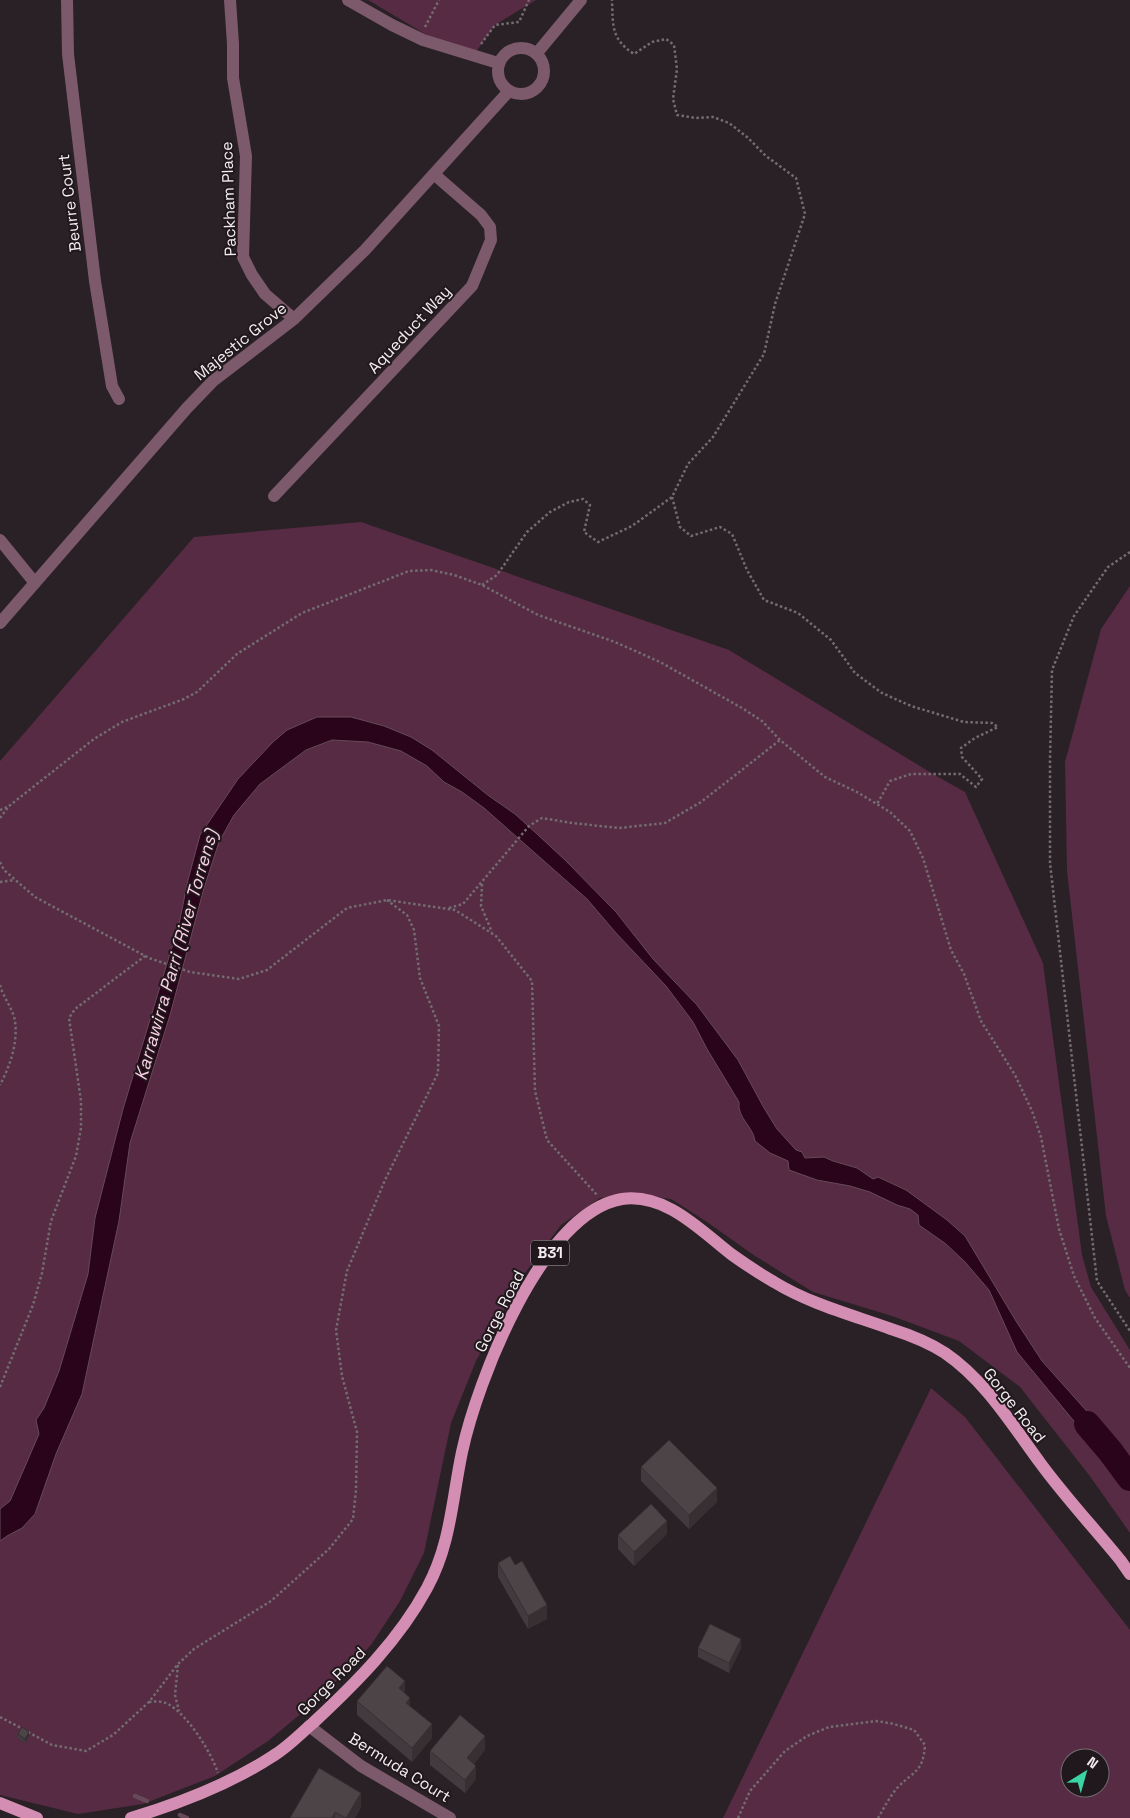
<svg xmlns="http://www.w3.org/2000/svg" width="1130" height="1818" viewBox="0 0 1130 1818" font-family="'Space Grotesk',sans-serif">
<rect width="100%" height="100%" fill="#292125"/>
<path fill="#562b43" fill-rule="evenodd" d="M368 0H536L495 25 473 56 452 50Z
M361 522 729 650 933 774 965 792 1043 963 1082 1255 1091 1287 1130 1350V1533L1089 1475 1020 1387 959 1341 892 1316 813 1292 755 1256 707 1222 671 1199 631 1194 600 1198 561 1225 522 1277 476 1361 451 1423 424 1553 400 1601 371 1645 321 1697 268 1741 215 1776 143 1804 78 1814 0 1795V761L194 537Z
M1130 586V1298L1125 1290 1106 1216 1067 871 1065 762 1101 629Z
M931 1388 965 1417 1130 1630V1818H723ZM1070 1758H1100V1788H1070Z"/>
<path fill="#29041a" stroke="#664a5a" d="M317 717H351L384 726 411 737 432 750 489 796 515 814 537 834 565 860 616 912 653 959 697 1005 738 1060 764 1108 777 1129 796 1150 802 1152 805 1158 824 1157 833 1161 857 1168 873 1179 878 1177 906 1190 947 1220 965 1236 1016 1321 1042 1361 1125 1454 1096 1448 1017 1352 989 1290 965 1262 946 1244 919 1225 918 1215 910 1209 897 1205 870 1192 850 1186 817 1180 789 1170 788 1161 770 1153 755 1141C753 1126 737 1118 739 1102L707 1049 693 1022 666 986 616 933 587 899 484 808 462 792 444 782 427 766 401 751 368 742 332 740 306 750 260 784 234 815 219 842 204 888 170 1015 130 1143 119 1221 82 1394 56 1454 35 1514 22 1528 7 1536 0 1541V1509L10 1501 39 1434 36 1420 44 1408 59 1371 88 1274 95 1218 123 1109 179 924 188 880 200 835 238 779 273 742 287 730Z"/>
<g fill="none" stroke-linecap="round" stroke-linejoin="round">
<path stroke="#664a5a" stroke-width="4.5" d="M135 1796 147 1801
M180 1815 187 1818"/>
<path stroke="#29041a" stroke-width="26" d="M1087 1424 1110 1451 1130 1478"/>
<path stroke="#736c70" stroke-width="2.5" stroke-dasharray="2.5 2.5" stroke-linecap="butt" d="M425 27 439 0
M481 44 495 25 519 22 529 0
M672 497 680 527 691 536 720 527 732 534 747 570 764 600 798 613 831 640 855 673 882 693 911 706 964 722 992 723 998 727 975 738 961 748 962 757 982 779 976 787 960 774H911L890 781 877 804
M1130 552 1108 567 1074 616 1052 670 1050 760V863L1097 1281 1130 1331
M482 585 497 575 527 532 550 512 569 502 583 499 590 505 584 532 598 542 632 526 672 497 688 464 713 437 764 354 775 304 805 214 796 178 766 156 747 137 729 123 713 117 696 118 677 115 673 99 677 69 674 45 666 39 652 42 634 54C611 39 613 26 612 0
M0 810 7 807
M0 818 9 806 94 739 122 722 184 699 197 692 237 654 302 613 409 571 431 570 454 575 482 585 538 615 615 642 660 662 742 708 762 721 780 740 825 777 857 792 890 812 910 831 923 858 951 950 964 974 981 1021 1015 1075 1032 1111 1041 1137 1059 1229 1074 1276 1095 1318 1130 1368
M0 862 4 870 35 897 149 958 190 972 239 979 267 970 347 908 387 900 455 910 496 936 532 981 535 1091 547 1140 597 1195
M0 882 15 880
M482 884 481 906 492 932
M449 908 463 904 529 826 542 818 572 823 619 828 665 823 701 802 780 740
M0 985C3 997 13 1009 15 1021 18 1043 10 1066 0 1085
M0 1387 33 1305 42 1273 51 1221 76 1156 81 1128V1101L69 1018 75 1009 145 956
M178 1665 175 1695 179 1711
M149 1702C155 1701 162 1701 168 1704 188 1715 211 1752 218 1773
M0 1717 23 1729
M28 1732 52 1745 86 1751 113 1735 149 1702 178 1664 194 1649 271 1601 329 1549 353 1519 356 1490 357 1432 342 1376 336 1330 347 1271 385 1180 438 1073 439 1026 420 978 414 930 407 915 387 900
M738 1818 750 1791 785 1751 807 1736 829 1727 877 1721 894 1724 914 1730 925 1745C923 1772 915 1770 898 1787 890 1796 884 1808 878 1818"/>
<path stroke="#7c5a6b" stroke-width="12" d="M67 0 68 54 95 281 112 386 119 399
M230 0 233 44V78L246 156 243 257 252 275 265 294 294 319
M348 0 392 25 423 40 498 63
M498 71a23 23 0 1 1 46 0a23 23 0 1 1-46 0Z
M537 53 581 0
M274 496 472 286 491 240 490 227 481 215 435 175
M0 540 35 583
M0 623 187 408 213 381 294 319 365 250 509 91
M309 1726 361 1766 450 1818"/>
<path stroke="#d58eb3" stroke-width="12" d="M0 1803 37 1818
M131 1818C181 1803 230 1784 273 1756 288 1747 300 1734 313 1723 356 1683 399 1640 427 1588 451 1544 452 1499 462 1452 477 1382 542 1212 622 1199 666 1193 700 1230 731 1254 745 1264 760 1274 774 1282 810 1304 852 1315 891 1329 910 1335 928 1342 945 1353 986 1381 1012 1425 1041 1464 1066 1498 1095 1529 1121 1561L1130 1574"/>
</g>
<path fill="#423a3e" d="M641 1467 717 1502 689 1529 641 1481Z
M667 1534 634 1566 618 1549V1535Z
M498 1563 547 1619 528 1629 498 1577Z
M698 1648H741L729 1673 698 1657Z
M405 1693 410 1706 432 1738 412 1762 357 1715V1701Z
M18 1734 29 1736 25 1743 18 1739Z
M485 1750 474 1764 476 1779 465 1793 430 1765V1751Z
M361 1807 355 1818H290Z"/>
<path fill="#363032" d="M717 1488V1502L689 1529V1515Z
M667 1521V1534L634 1566V1552Z
M547 1605V1619L528 1629V1616Z
M741 1639V1648L729 1673V1663Z
M405 1681V1695L399 1688Z
M410 1698V1712L406 1703Z
M432 1724V1738L412 1762V1748Z
M29 1732V1736L25 1743V1739Z
M485 1736V1750L467 1772V1758Z
M476 1766V1779L465 1793V1780Z
M361 1793V1807L355 1818H346Z
M335 1812V1818H332Z"/>
<path fill="#4d4448" stroke="#363032" d="M669 1440 717 1488 689 1515 641 1467Z
M651 1504 667 1521 634 1552 618 1535Z
M510 1556 515 1565 522 1561 547 1605 528 1616 498 1563Z
M710 1624 741 1639 729 1663 698 1648Z
M387 1666 405 1681 399 1688 410 1698 406 1703 432 1724 412 1748 357 1701Z
M460 1715 485 1736 467 1758 476 1766 465 1780 430 1751Z
M22 1727 29 1732 25 1739 18 1734Z
M319 1768 361 1793 346 1818 335 1812 332 1818H290Z"/>
<g text-anchor="middle" stroke-width="4" stroke-linejoin="round" paint-order="stroke">
<rect fill="#20181c" stroke="#b4adb0" stroke-width="1" x="531" y="1240.5" width="38" height="25" rx="4"/>
<g font-size="15" font-weight="bold" fill="#f3edf0">
<text x="550" y="1258">B31</text>
</g>
<g font-size="16" fill="#f3edf0" stroke="#20181c">
<text transform="translate(228 199) rotate(-92)" y="6">Packham Place</text>
<text transform="translate(69 203) rotate(-97)" y="6">Beurre Court</text>
<text transform="translate(409 329) rotate(-47)" y="6">Aqueduct Way</text>
<text transform="translate(240 341) rotate(-39)" y="6">Majestic Grove</text>
<text transform="translate(499 1311) rotate(-63)" y="6">Gorge Road</text>
<text transform="translate(1015 1405) rotate(52)" y="6">Gorge Road</text>
<text transform="translate(331 1681) rotate(-45)" y="6">Gorge Road</text>
<text transform="translate(400 1767) rotate(32)" y="6">Bermuda Court</text>
</g>
<g font-size="18" font-style="italic" fill="#fdd0e6" stroke="#20181c">
<text transform="translate(176 955) rotate(-74)" y="6">Karrawirra Parri (River Torrens)</text>
</g>
</g>
<g transform="translate(1085 1773) rotate(37)"><circle r="24" fill="#20181c" stroke="#746d71"/>
<path d="M0-4L9 19L0 12L-9 19Z" fill="#3ad4a5"/>
<text y="-8" font-size="14" font-weight="bold" text-anchor="middle" fill="#f3edf0">N</text>
</g>
</svg>
